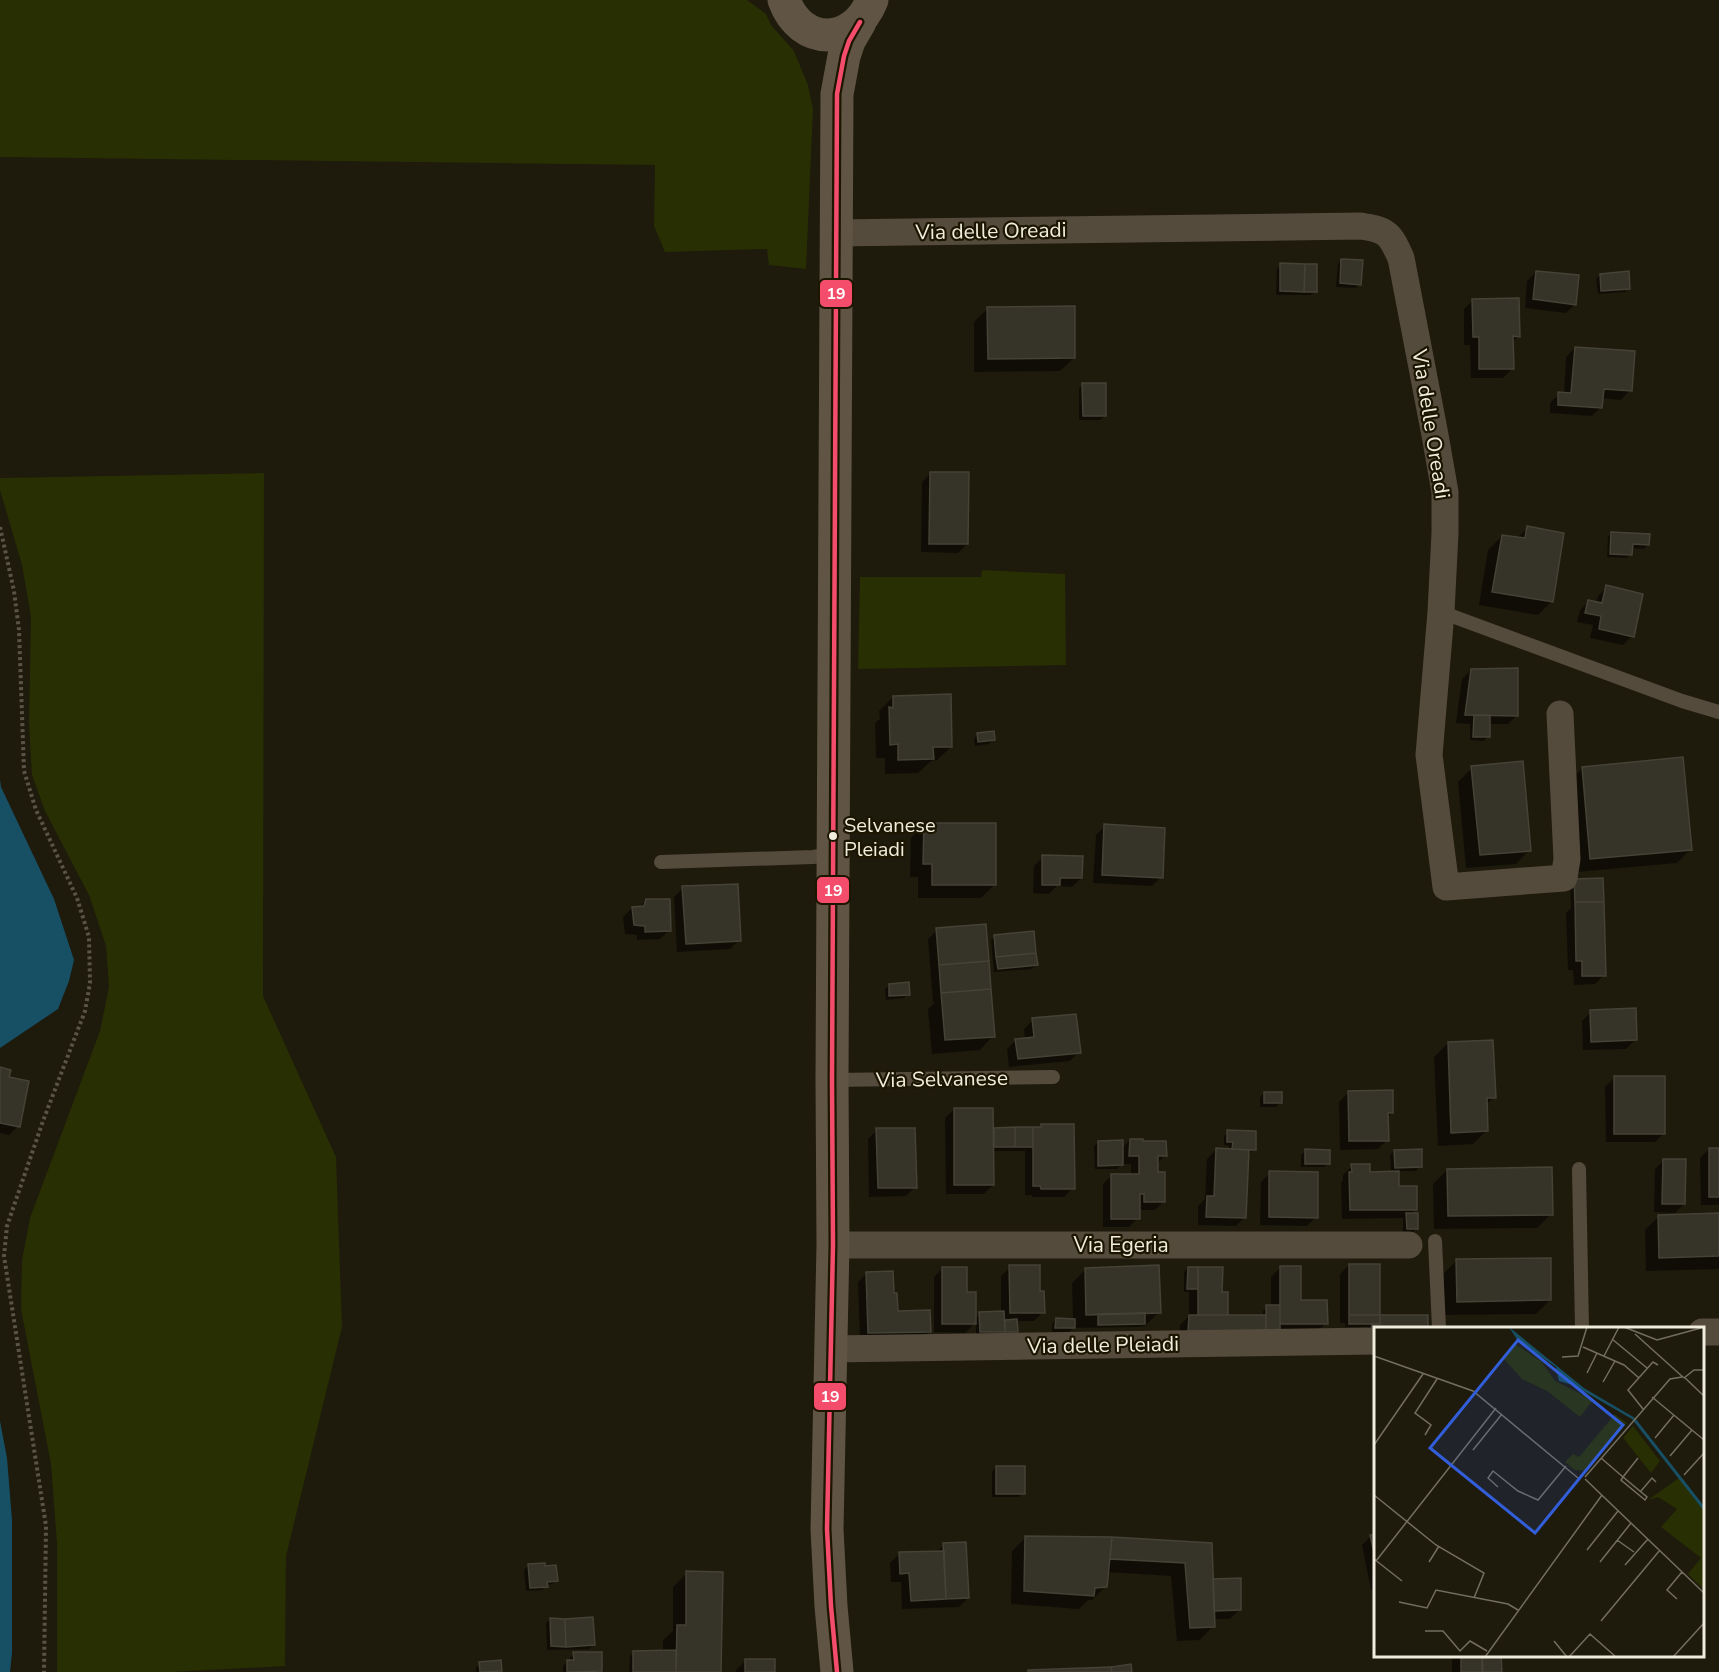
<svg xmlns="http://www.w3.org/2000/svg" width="1719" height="1672" viewBox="0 0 1719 1672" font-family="'Nunito Sans',sans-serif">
<rect width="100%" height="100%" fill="#1e1a0c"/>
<path fill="#282f03" d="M0 0H747L766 14 771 25 794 51 808 85 813 109 806 269 769 265 767 249 665 252 654 226 655 165 0 157Z
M264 473 263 996 336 1157 342 1327 286 1556 285 1666 172 1672H57V1543L51 1464 21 1309 22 1260 30 1218 100 1031 109 987 106 946 89 895 45 811 32 775 29 724 31 617 22 565 0 490V478Z
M982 570 1065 574 1066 665 858 669 860 577H981Z"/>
<path fill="#174f64" d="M0 780 1 787 54 899 74 960 69 981 58 1009 0 1048Z
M0 1421 7 1458 12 1520V1653L10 1672H0Z"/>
<path fill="#0007" d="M1342 260 1360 284 1356 288 1336 287 1338 264Z
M1281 265 1315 291 1311 295H1276L1277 269Z
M1536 272 1575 304 1566 313 1525 308 1527 281Z
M1600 275 1629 288 1625 292 1598 294 1596 279Z
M1473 300 1518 336 1512 342V369L1503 378H1471L1470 345H1464V309Z
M988 308 1074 358 1060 371 974 372V322Z
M1575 348 1630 390 1621 400 1601 398V407L1592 416 1550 413V403L1559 394H1564L1566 357Z
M1083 384 1105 416 1100 420H1079V388Z
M931 473 967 544 958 553 921 552 922 482Z
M1528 528 1552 601 1538 615 1479 605 1488 550 1502 536 1517 538Z
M1612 533 1648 545 1644 549 1632 548 1631 554 1627 558 1607 557 1608 537Z
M1607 587 1632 636 1623 645 1590 638 1593 625 1577 622 1580 610 1589 601 1596 603 1598 596Z
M1471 670 1517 715 1508 724H1488V736L1484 741 1470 740V724L1456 723 1462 679Z
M893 697 951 747 937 760 931 761 918 773 885 774V758H876L875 723 880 719 879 711Z
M978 734 993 740 989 744 975 746 974 739Z
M1472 768 1529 850 1516 864 1466 868 1458 782Z
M1582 768 1691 849 1677 863 1577 872 1569 782Z
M924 824 995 884 981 898H918V877H910L911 838Z
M1105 826 1161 877 1152 886 1093 883 1096 835Z
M1043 857 1081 878 1072 887 1057 886 1049 894 1033 893 1034 866Z
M1575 880 1604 975 1595 984 1574 985 1573 970H1568L1566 913 1571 908 1570 884Z
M683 888 739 940 730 949 677 952 674 897Z
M646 900 669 930 660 939 637 940V935L625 934 623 917 632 908H639Z
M937 930 993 1036 980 1050 932 1054 928 1009 935 1002H933L928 939Z
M995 936 1036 965 1032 969 994 972 991 940Z
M890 985 908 994 904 998 886 1000 885 989Z
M1591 1012 1635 1040 1626 1049 1583 1050 1582 1021Z
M1033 1020 1079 1052 1070 1061 1009 1067 1007 1049 1016 1040H1025L1024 1029Z
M1448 1043 1494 1097 1485 1106 1487 1130 1473 1144 1438 1146 1434 1057Z
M0 1069 7 1078 18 1126 9 1135 0 1133Z
M1614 1078 1664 1133 1655 1142H1606L1605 1087Z
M1264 1093 1280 1103 1276 1107H1260V1097Z
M1348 1093 1392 1113 1387 1118V1140L1378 1149 1340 1150 1339 1102Z
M954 1109 992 1132 995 1129H1039L1042 1126 1073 1188 1064 1197H1032V1195H1025V1151H993V1185L984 1194H946L945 1118Z
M877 1130 915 1187 906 1196 869 1197 868 1139Z
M1228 1132 1254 1149 1250 1153H1247L1245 1217 1236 1226 1198 1225V1206L1205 1199 1207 1159 1216 1150H1229V1146L1224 1145V1136Z
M1130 1140 1165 1155 1157 1164V1174L1164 1201 1155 1210H1138V1218L1129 1227H1103V1184L1112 1175H1131V1164H1122L1117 1169H1095L1094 1146 1099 1142 1121 1149Z
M1709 1149H1719V1205H1701L1700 1158Z
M1305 1151 1328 1163 1324 1167H1301V1155Z
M1394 1151 1420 1166 1416 1171H1398V1187L1416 1209 1411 1214 1417 1228 1413 1232H1403V1218L1342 1219 1341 1183 1343 1180V1175L1352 1166 1369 1173H1391L1390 1155Z
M1664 1160 1684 1204 1675 1213 1654 1212 1655 1169Z
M1447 1170 1551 1214 1537 1228 1434 1229 1433 1184Z
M1270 1173 1316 1217 1307 1226 1260 1225 1261 1182Z
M1719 1214V1269L1646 1271 1645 1230 1659 1216Z
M1457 1260 1550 1300 1536 1314 1444 1315 1443 1274Z
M1349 1265 1376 1317H1427V1328H1376L1368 1334V1327H1345V1323H1340V1274Z
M1010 1267 1039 1293 1043 1312 1034 1321H1016V1331L1012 1335 976 1336V1322L965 1333 934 1332V1277L943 1268 965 1294 974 1319 980 1313H1001V1276Z
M1188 1268 1221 1294 1227 1316H1263V1311L1267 1307H1271V1277L1280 1268 1299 1301 1326 1323 1317 1332 1180 1341V1325L1189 1316V1292H1184V1272Z
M1086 1269 1159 1312 1145 1326 1139 1327 1073 1328 1069 1332H1052V1324L1056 1320H1073L1072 1283Z
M867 1273 893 1295 896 1312 929 1332 920 1341H860L858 1282Z
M996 1467 1023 1493 1019 1497H992V1472Z
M1376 1535V1590H1371L1362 1545 1371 1536Z
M1026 1537 1112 1539 1211 1544 1212 1580 1239 1610 1230 1619H1213V1626L1200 1640 1177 1641 1171 1576 1107 1572 1106 1586 1092 1600H1088L1079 1609 1011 1604 1012 1551Z
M944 1545 968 1598 959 1607 902 1609 901 1582H891L890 1563 899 1554 937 1552Z
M528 1566 556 1580 552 1584 546 1585 542 1590 526 1591 524 1570Z
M687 1573 720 1672H629L630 1656 634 1652H663V1640L673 1631V1587Z
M550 1619 593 1645 589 1649 547 1650 546 1623Z
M574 1653 601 1671 599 1672H563V1666L567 1662 570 1661V1658Z
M1452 1656H1500V1672H1452Z
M745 1661 774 1672H736V1670Z
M480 1664 500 1670 498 1672H476V1668Z"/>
<path fill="#363328" stroke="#454236" stroke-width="1.5" d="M1341 259 1363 260 1361 285 1340 283Z
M1280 263 1305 264 1304 292 1280 291Z
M1305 264H1317V292H1304Z
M1536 271 1579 275 1576 305 1533 299Z
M1629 271 1630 289 1601 291 1600 274Z
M1519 298 1520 337 1513 336 1514 369H1479V337H1473L1472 299Z
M1075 306V358L988 359 987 307Z
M1575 347 1635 351 1632 391 1604 389 1602 408 1558 405V392L1571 393Z
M1082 383H1106V416H1083Z
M930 472H969L968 544H929Z
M1527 526 1564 533 1553 602 1492 592 1502 535 1525 538Z
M1611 532 1650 534 1649 545 1633 544 1632 555 1610 554Z
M1606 585 1643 594 1634 637 1599 629 1601 616 1585 613 1588 600 1602 603Z
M1518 668V716L1465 715 1471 669Z
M951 694 952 747H933L934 759 898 760V744L890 745 889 707 893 708V696Z
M1474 715H1490V737H1473Z
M994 731 995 740 978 742 977 733Z
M1683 757 1692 850 1590 859 1582 767Z
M1523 761 1531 851 1480 855 1471 766Z
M924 823H996V885H932V864H923Z
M1104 824 1165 828 1163 878 1102 875Z
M1042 855 1083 856 1082 878H1060V885H1042Z
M1603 878 1604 902H1575L1574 879Z
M738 884 741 941 686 944 682 886Z
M646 899H670L671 931 645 932V926L634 925 632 907 644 906Z
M1575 902H1604L1606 976H1582V961H1576Z
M986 924 989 961 939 965 936 928Z
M1034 931 1036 953 996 957 994 935Z
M1036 953 1038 965 998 969 996 957Z
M989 961 991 989 941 993 939 965Z
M909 982 910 995 889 996V984Z
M991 989 995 1037 945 1040 941 993Z
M1636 1008 1637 1040 1591 1042 1590 1010Z
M1076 1014 1081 1053 1018 1059 1015 1039 1034 1037 1032 1018Z
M1493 1040 1496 1098H1487L1488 1131 1451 1133 1448 1042Z
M0 1067 11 1070 9 1077 29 1081 20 1127 0 1123Z
M1614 1076H1665V1134H1614Z
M1393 1090V1113H1388L1389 1141H1349L1348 1091Z
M1264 1092H1282V1103H1264Z
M954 1108H993L994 1185H954Z
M1041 1124H1074L1075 1189H1041L1040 1186H1033V1127H1041Z
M1015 1127V1147H994V1128Z
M1015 1127H1033V1147H1015Z
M876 1128H915L917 1188H878Z
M1227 1130 1256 1131V1150L1232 1149 1233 1142H1227Z
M1130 1139H1143V1141H1166L1167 1156H1158V1172H1165V1202H1144V1194H1140V1219H1111V1174H1139V1156H1129Z
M1123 1140V1165L1098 1166V1141Z
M1216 1148 1249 1150 1246 1218 1206 1217 1207 1196H1214Z
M1709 1148H1719V1197H1709Z
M1305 1149 1330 1150V1164H1305Z
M1422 1149V1167L1395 1168 1394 1150Z
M1663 1159H1686L1685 1204H1662Z
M1351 1164H1370V1172L1399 1171V1186H1417V1210H1350L1349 1172H1352Z
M1552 1167 1553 1215 1448 1216 1447 1169Z
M1269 1171 1318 1172V1218L1269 1217Z
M1406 1213H1418V1229H1407Z
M1719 1213V1256L1659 1258 1658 1215Z
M1551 1258V1300L1457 1302 1456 1259Z
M1349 1264H1380V1315H1349Z
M1009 1265H1040V1291H1044L1045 1313H1010Z
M1159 1265 1161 1313 1086 1315 1085 1268Z
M1280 1266H1301V1300H1327L1328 1324H1280Z
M942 1267H967V1292H976V1324H942Z
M1188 1267H1198V1289H1187Z
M1198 1267H1223L1222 1292H1228V1315H1198Z
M893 1271 894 1293H897L898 1311 930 1310 931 1332 868 1333 866 1272Z
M1266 1305H1280V1332H1266Z
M1004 1311 1005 1332H980L979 1312Z
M1145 1313V1324L1098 1325V1314Z
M1189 1315H1266V1332H1188Z
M1349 1315H1380V1324H1349Z
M1380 1315H1428V1328H1376L1371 1331 1372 1324H1380Z
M1056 1318 1075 1319V1328H1055Z
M1017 1319 1018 1332H1005V1320Z
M996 1466H1025V1494H996Z
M1376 1534V1561L1370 1535Z
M1025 1536 1112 1537 1107 1587 1095 1588 1094 1596 1024 1591Z
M1112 1537 1212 1543 1215 1627 1190 1628 1185 1563 1110 1559Z
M966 1542 969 1598 946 1599 943 1543Z
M944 1551 946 1599 911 1601 909 1573 900 1574 899 1552Z
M545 1563V1566L556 1565 558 1581 547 1582 548 1587 530 1588 528 1564Z
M686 1571 723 1572 721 1672H676L677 1625H686Z
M1241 1578V1610L1214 1611 1213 1579Z
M593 1617 595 1645 566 1647 565 1619Z
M550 1618 565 1619 566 1647 551 1646Z
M676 1650V1672H633V1651Z
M573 1652H602V1671L567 1672V1660H574Z
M1461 1656H1482L1483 1672H1461Z
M1482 1656H1501L1502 1672H1482Z
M745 1659H775V1672H745Z
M501 1660 502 1671 480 1672 479 1662Z
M1131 1664 1132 1672H1112L1111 1667Z
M1111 1667 1112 1672H1028V1670Z"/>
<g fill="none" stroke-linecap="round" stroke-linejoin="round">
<path stroke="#5a5448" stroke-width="4" stroke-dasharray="3 3" stroke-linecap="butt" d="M0 527 14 591 19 630 24 771 36 810 77 898 89 937 90 983 85 1011 43 1121 7 1226 4 1256 46 1526 44 1672"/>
<path stroke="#554b3d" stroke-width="14" d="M1441 612 1682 701 1719 712
M661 862 813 857 833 854
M832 1080 1053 1077
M1579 1169 1582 1328
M1435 1241 1439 1328"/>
<path stroke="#554b3d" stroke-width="27" d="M836 233 1361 226C1388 230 1390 234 1401 258L1435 435 1445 492V533L1441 612 1429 755 1446 887 1564 878 1567 859 1560 714
M833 1245H1409
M1702 1332H1719
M831 1349 1376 1341"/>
<path stroke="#605544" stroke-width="33" d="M784 0C801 47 854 46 872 0
M837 1672 831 1606 827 1529 833 1245 832 1080 837 94 844 56 849 41 860 22"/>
<defs>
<path id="bus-1" d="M837 1672 831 1606 827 1529 833 1245 832 1080 837 94 844 56 849 41 860 22"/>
</defs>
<use href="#bus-1" stroke="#1c1500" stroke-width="9"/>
<use href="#bus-1" stroke="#f44d6c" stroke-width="4.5"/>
</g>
<circle fill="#f1edde" stroke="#1c1500" stroke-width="2" cx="833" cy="836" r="5"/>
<g text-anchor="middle" stroke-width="4.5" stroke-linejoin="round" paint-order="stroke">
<g font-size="20" fill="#f1edde" stroke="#1c1500" text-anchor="start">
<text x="844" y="832">Selvanese<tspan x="844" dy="24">Pleiadi</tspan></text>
</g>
<g font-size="21" fill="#f1edde" stroke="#1c1500">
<text transform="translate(991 231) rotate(-1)" y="7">Via delle Oreadi</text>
<text transform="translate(1431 424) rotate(81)" y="7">Via delle Oreadi</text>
<text transform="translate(942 1079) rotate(-1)" y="7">Via Selvanese</text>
<text x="1121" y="1252">Via Egeria</text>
<text transform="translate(1103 1345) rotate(-1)" y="7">Via delle Pleiadi</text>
</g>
</g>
<g transform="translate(1374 1327)">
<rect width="330" height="330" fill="#1e1a0c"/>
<path d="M140 16 168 35 181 54 219 73 206 90 173 64 148 52 129 31ZM241 87 253 96 213 144 201 143 191 135 199 127 205 130ZM259 99 286 134 277 146 249 111ZM305 151 330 182V263L314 247 327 231 287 200 303 182 284 170 274 173Z" fill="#282f03"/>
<path d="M135 0 210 61 261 91 330 179V184L258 92 199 58 185 54 182 40 144 14Z" fill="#174f64"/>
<path fill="none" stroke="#726e60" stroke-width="1.5" d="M250 0 283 13 327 1M261 7 310 51M238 12 273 41M209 20 250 38 265 51M0 29 99 64 204 151M230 29 245 0M188 30 204 29 213 0M213 46 223 26M310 50 330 69M310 51 320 43H330M229 55 241 34M278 70 330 113M269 82 254 63 279 35 284 38M51 108 57 98 41 86 63 52M281 111 300 88M0 118 49 47M99 123 128 87M296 129 318 103M227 131 249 150 273 170 271 173 247 153 249 150 264 131M310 148 330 126M211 150 296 52 308 50M211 152 330 266M124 160 114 151 119 144 144 164 164 173 192 139M267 164 278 151 282 155M0 168 62 218 110 246 100 271M243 213 260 225M213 223 244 184M0 232 28 254M2 234 122 81M55 235 65 219M226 235 257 196M251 238 274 212M303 272 293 263 308 245M25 275 53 281 62 263 134 277 144 283M227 294 286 223M51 304H69L86 324 96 314 113 324M180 314 193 330M111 330 228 168M195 330 216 307 242 330M299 330 330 296"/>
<path fill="#325ed9" fill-opacity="0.15" stroke="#325ed9" stroke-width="3" d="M144 13 249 98 161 206 56 121Z"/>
<rect width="330" height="330" fill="none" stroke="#f1edde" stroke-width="3"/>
</g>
<g stroke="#1c1500" stroke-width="2">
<rect x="819" y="279" width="34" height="29" rx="6" fill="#f44d6c"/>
<rect x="816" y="876" width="34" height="28" rx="6" fill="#f44d6c"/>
<rect x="813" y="1382" width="34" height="29" rx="6" fill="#f44d6c"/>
</g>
<g font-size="16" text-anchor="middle" font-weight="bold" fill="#fff">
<text x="836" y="299">19</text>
<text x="833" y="896">19</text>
<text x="830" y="1402">19</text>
</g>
</svg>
